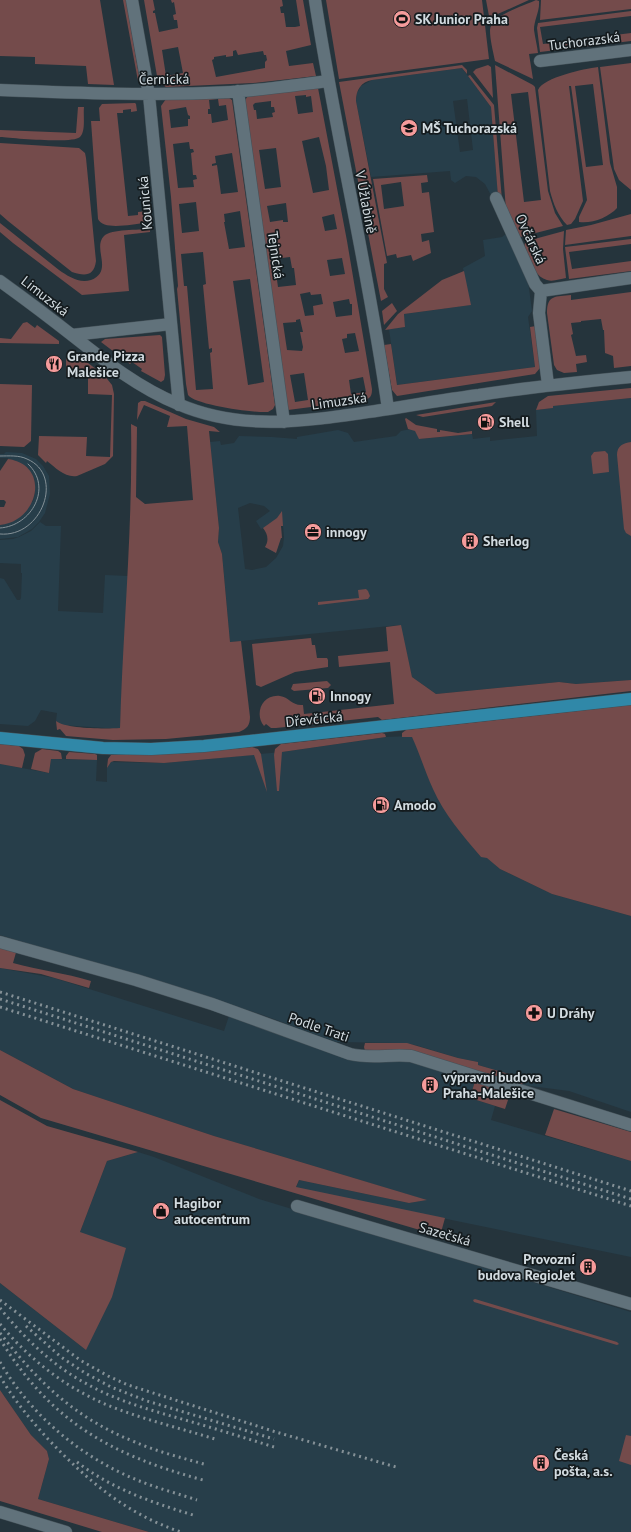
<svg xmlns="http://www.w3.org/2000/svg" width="631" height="1532" viewBox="0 0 631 1532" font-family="'PT Sans',sans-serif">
<rect width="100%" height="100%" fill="#25343c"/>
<path fill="#273e4a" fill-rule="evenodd" d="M462 68 491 107 498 196 493 199 485 184 476 177 466 176 455 183 451 180 450 171 371 177 356 101 357 93 361 86 372 80ZM467 99 473 150 460 152 453 101Z
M506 234 528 281 532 311 528 317 535 367 397 385 389 329 405 327 404 314 470 305 463 268 485 256 483 240 502 237Z
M631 398V680L576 684 559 682 436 694 412 677 400 625 230 642 222 554 218 542 219 528 210 442 220 441 221 445 234 443 239 436 272 437 297 439V437L338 430 348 433 354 442 396 436 401 431 411 429 417 432 420 439 472 434 473 439 490 437V441L537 436 536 410 552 408V406ZM250 503 264 506 270 511 256 521 261 529 263 528 267 534 268 542 265 547 276 553 281 538H282L281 526H283L284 537 283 546 276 558 266 567 252 570 245 569 238 508Z
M6 452 22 453 36 459 43 466 49 476 50 494 45 513 39 522 32 529 18 537 0 539V525L4 524 33 501 35 492 34 479 30 471 16 461 8 459V458H0V454H4Z
M40 522 46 526H61L58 611 103 613 105 575 128 576 120 729 61 725 56 721 57 713 41 710 35 721 28 726 0 724V578L4 579 17 600H20L21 598 22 573H21V564L0 563V540L13 539 19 537 31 531Z
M412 736 449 817 481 857H487L500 869 552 894 631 916V1112L569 1091 523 1085 520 1077 478 1065V1062L458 1058 415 1045 400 1043 336 1042 260 1014 0 935V764L49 773 51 759 97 760 96 781 107 782V768L111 762 164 763 282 752 386 737Z
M0 968 54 978 224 1031 229 1016 347 1057 406 1060 475 1081 470 1098 495 1106 491 1120 631 1161V1257L296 1188 299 1180 409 1203 426 1200 214 1136 73 1089 0 1050Z
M138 1152 154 1157 259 1199 631 1312V1532H149L38 1499 49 1459 47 1451 31 1435 0 1390V1283L86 1350 80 1232 107 1161Z"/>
<path fill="#744b4b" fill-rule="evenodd" d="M0 0H100L114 85 88 84 86 66 35 64V57L0 56Z
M123 0H126L140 81H138Z
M144 0H153L155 10 153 11V13H155L159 32 178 28 177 20H174L173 15 176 14 174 2 172 3 171 0H282L283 6 280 7 281 13H284L286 27H295L300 26 296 0H303L311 45 286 51 289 66 313 63 316 76 253 83 166 87 158 82ZM178 47 183 73 166 76 162 50ZM236 50 238 55 263 51 264 55H266L267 60 265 62V68L216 77 212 60 214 59V57L226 55V57L233 56V51Z
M326 0H482L489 59 339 79Z
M486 0H529L491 17 489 16Z
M536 0 539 1C540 11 534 20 534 30 535 37 537 45 538 53L529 54 533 79 495 61C493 51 490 40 490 30 491 15 524 6 536 0Z
M541 0H631V9L540 20Z
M631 11V16L540 27 543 44 631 33V41L540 52 537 28 538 23Z
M631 63V190L619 180 614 169 600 67Z
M462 65 467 70V74L462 68 372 80C361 82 356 90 356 101L387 263 384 264V289L388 297 381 301 339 82Z
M488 65 491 67 493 98 473 72 476 69Z
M495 65 533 85 535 87 548 191 555 213 563 226 520 237 506 210ZM528 92 541 200 524 202 511 94Z
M598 67 610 163 617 187V208C609 217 592 224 579 222V217L587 200 571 86H569L583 201 575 219 571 224 567 225C558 216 553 203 550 191L538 90C544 77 584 69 598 67ZM593 84 603 165 586 167 575 86Z
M470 75 494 105 502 200 498 197 491 107 468 76Z
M318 88 347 241 372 389C372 395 371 398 365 400L288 410 245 100 248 96ZM306 95V97L311 96 313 112 298 114 295 96ZM271 101V107H274L275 112 272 113 273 117 257 119 256 110H254L253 105 255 103ZM319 137 326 166 329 190 313 193 302 141ZM276 148 281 187 265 189 259 150ZM286 203 288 222H283V220L270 222 267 206ZM334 214 337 229 325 231 322 217ZM290 257 292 268H294L296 285 278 287 274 259ZM342 258 345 274 330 276 327 260ZM310 292 311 295 321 294 323 304 313 306 314 315 305 316 300 294ZM349 299 350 304H352V315L336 317 333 302ZM300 319 303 332H300L303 347 302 351 287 350 283 323 296 322V320ZM355 333 359 351 345 353 342 339 347 338V334ZM304 373 308 400 295 402 290 375ZM363 377 366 392 351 394 349 380Z
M228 97 232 100 275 405 273 409 268 412C254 413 195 405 188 395L186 384 177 289 178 286 171 197 161 106 166 99ZM218 99 219 106 226 105 228 120 212 123 211 114H208V109H210L209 100ZM186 107 188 115 190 116V119H188V126L171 128 169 110ZM189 142 190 149H193L194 152 191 153 193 175H196L197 179 193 180 194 187 178 188 173 144ZM232 153 238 192 221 194 217 165 212 166V164L216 163 215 156ZM196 202 199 231 182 233 179 204ZM240 211 245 247 229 249 224 222H225L224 214ZM203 252 206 284 203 285 209 349 212 348V352L210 353 213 389 196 390 187 286H184L181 254ZM250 279 264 382 248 385 233 281Z
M135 103 136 104 137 111 131 112V109L123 110V113H117L128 216 138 215V212L148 211 149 218 144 223C133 224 103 231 98 219L91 121H100L99 108 102 104Z
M78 107H84C83 116 86 131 80 137 73 144 13 138 0 137V130L76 133Z
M0 143 79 148 85 153 86 158 96 261C94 277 84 276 72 272L8 221 0 214Z
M427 175 428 182 421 183 422 193 429 192 434 232 421 234 422 242 429 240 431 253 413 261 411 255 397 258 396 254 387 256 373 179ZM401 182 404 206 384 209 381 185Z
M631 214V236L565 245 566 230 591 225Z
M0 223 59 270C68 276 79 284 91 280 114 271 92 248 104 236 111 229 139 230 150 229V232L124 235 129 291 82 295 13 243 0 232Z
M564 231 563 249 566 278C560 279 553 282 547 280 534 277 529 257 524 247L525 243 527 241Z
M631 239V244L569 252 572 269 631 261V271L569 279 565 247Z
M464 271 471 305 404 314 405 327 385 330 398 314 442 280Z
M631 292V366L614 368 613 356 605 353 604 330H603L601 319 581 321V322L571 323 573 334 571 335 576 356 586 355 587 362 576 364 577 372 564 373 557 370 554 365 547 313C547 294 556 297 571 295V300Z
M392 303 397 311 384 325 382 311Z
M27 322 35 328 37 325 59 341V344L0 343V338L11 339 23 323Z
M536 326 540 368 535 374 397 396 392 390 384 345 391 344 397 385 535 367 530 327Z
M160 335 162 337 165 375 164 380 161 382 141 371 142 369 132 362 130 364 101 342 105 339Z
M66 354H76L104 375 112 385 114 394 113 456 105 464 77 476C65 478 56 468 47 461L46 463 38 455 39 436 87 437 86 456 110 457 112 395 88 394V376H66Z
M0 384 32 385 31 441 24 447 0 446Z
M631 388V398L553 406V408L536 410 539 402 548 396Z
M141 401H145L186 419 214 427 220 432 209 431 219 528 218 542 222 554 230 642 241 641 250 717C250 725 247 729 239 732L166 739 113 740 66 736 60 729 57 730 56 721C66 729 106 729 120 728 123 627 133 526 131 424L137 427 136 497 145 504 193 500 187 426 167 427 170 416 144 405 137 420 138 403Z
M496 402 492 406 423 417 416 415Z
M406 418 416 425 437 429V432H440V430L458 433 472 431V434L419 439 415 431 408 429 405 419Z
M631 442V536L626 533 624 529 617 455C617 446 623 443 631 442Z
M605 451 608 454 609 472 593 474 591 456 594 452Z
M8 459C51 465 39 521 0 525V507H4L6 502 4 500H0V471Z
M282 511 283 526H281L282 538H281L276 553 265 547C269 541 268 534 263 528L277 518Z
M358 590 366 589 368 591 370 596 368 599 318 605V602L359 598Z
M401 625 412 677 436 694 559 682 576 684 631 680V691L382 720 378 717 276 728H271L266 724 264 726C254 714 262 694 280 696 289 697 292 706 303 705L304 714 394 704 390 662 339 667 338 656 388 651 386 627Z
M311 638 312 645H315L317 658H327L328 660V667L295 672 261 687 256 685 252 644Z
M327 681 331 685 328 688 294 691 291 689 293 684Z
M631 705V916L552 894 500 869 487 858 481 857C463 836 444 814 433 789 425 772 420 754 412 737H402V733L406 730Z
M382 733 385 734 386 737 282 752 279 791H277L274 755 275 749 281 744Z
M0 744 19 746 23 749 25 755 22 768 0 764Z
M252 747 258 749 261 754 267 792 254 755 164 763 114 761 111 762 107 768 108 759 111 755 192 753Z
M42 749 58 751 61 753 62 759H51L49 773 31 769 35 753Z
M69 752 95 754 97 755V760L66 759V756Z
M0 944 17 949 13 963C39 970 65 973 91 981L89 988 41 974 0 968Z
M365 1043H407L458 1058 478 1062V1065L520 1077 523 1085 365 1051 364 1047Z
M0 1050 73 1089 214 1136 427 1200 409 1203 299 1180 296 1187 445 1218 440 1236 41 1118 0 1095Z
M475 1081 511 1091 505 1109 470 1098Z
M0 1100 47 1126 138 1152 107 1161 80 1232 126 1248 112 1297 86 1350 0 1283Z
M554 1109 631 1132V1161L545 1135Z
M475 1299 617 1342 619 1344 617 1345 474 1302 473 1300Z
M0 1390 31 1435 47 1451 49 1459 38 1499 149 1532H102L0 1501Z
M626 1435 631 1436V1465L619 1461Z"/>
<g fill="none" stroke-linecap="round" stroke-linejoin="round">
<defs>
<path id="minor" d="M132 0 149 95 179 405
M315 0C336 137 369 272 388 409
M540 61 631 50
M0 90C77 93 154 96 231 92 263 90 296 85 328 81
M238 91 284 422
M496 198 535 284 541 291
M0 281C25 299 49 317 73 336 106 362 139 388 178 404 247 434 318 419 389 409 419 404 449 399 479 395 530 387 580 382 631 377
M72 335 171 324
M548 385 539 313 541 291 631 278
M0 942 136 980 212 1004 350 1054C370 1059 390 1054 411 1056L631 1125
M297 1206 631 1304
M0 1512 66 1532"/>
<path id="major" d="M0 738 103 748 151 749 204 746 631 699"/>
</defs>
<use href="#minor" stroke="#445158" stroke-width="13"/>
<use href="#major" stroke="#445158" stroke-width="13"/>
<use href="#minor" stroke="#61727b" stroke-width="12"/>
<use href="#major" stroke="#3088a8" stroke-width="12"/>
<path stroke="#859197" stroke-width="1" d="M0 456C9 456 19 455 27 459 65 475 42 538 0 534
M0 528C32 526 53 487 28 464"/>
<path stroke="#859197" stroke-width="3" stroke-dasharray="2 4" stroke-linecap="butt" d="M0 992 631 1191
M0 999 631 1199
M0 1007 631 1206
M0 1300 80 1360 108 1376 128 1385 276 1432 396 1467
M0 1308C24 1338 53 1366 87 1384 115 1400 147 1409 178 1418 210 1427 242 1437 274 1447
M0 1324C29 1359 65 1387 107 1405 142 1419 179 1428 215 1439
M26 1326 61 1357 85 1373 111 1387 147 1401 274 1439
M0 1333C39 1383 75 1418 135 1442 158 1452 183 1458 207 1465
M0 1339C51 1422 111 1455 203 1480
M0 1362C32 1417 83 1459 142 1482 160 1489 179 1494 197 1500
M0 1376C13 1399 30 1419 48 1439 87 1480 126 1514 181 1532
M77 1462C112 1489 151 1502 193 1515"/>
</g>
<defs>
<symbol id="stadium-disc" viewBox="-11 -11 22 22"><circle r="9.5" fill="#f59b9b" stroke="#141b1e"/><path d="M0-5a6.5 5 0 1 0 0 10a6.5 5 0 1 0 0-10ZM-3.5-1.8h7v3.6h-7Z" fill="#111"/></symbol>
<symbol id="school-disc" viewBox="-11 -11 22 22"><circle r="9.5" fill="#f59b9b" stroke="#141b1e"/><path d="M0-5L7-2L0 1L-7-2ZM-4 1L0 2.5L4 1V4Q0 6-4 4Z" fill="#111"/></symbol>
<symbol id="restaurant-disc" viewBox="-11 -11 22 22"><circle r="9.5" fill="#f59b9b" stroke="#141b1e"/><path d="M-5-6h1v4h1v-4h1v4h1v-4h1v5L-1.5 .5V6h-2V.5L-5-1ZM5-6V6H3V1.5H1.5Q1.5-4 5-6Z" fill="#111"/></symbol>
<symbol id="fuel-disc" viewBox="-11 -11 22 22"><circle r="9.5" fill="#f59b9b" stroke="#141b1e"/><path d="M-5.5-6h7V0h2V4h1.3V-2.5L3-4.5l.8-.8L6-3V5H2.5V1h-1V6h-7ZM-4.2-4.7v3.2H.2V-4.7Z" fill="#111"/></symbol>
<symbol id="office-disc" viewBox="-11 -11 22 22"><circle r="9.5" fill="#f59b9b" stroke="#141b1e"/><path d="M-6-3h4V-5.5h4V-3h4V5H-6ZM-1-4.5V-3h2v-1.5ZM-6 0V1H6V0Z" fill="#111"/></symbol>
<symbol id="building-disc" viewBox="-11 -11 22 22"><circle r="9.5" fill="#f59b9b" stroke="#141b1e"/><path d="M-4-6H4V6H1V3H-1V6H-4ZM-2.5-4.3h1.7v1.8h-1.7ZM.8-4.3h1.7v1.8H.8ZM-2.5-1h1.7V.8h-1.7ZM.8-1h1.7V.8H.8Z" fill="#111"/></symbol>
<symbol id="pharmacy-disc" viewBox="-11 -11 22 22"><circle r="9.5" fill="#f59b9b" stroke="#141b1e"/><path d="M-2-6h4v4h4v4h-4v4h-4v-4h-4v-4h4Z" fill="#111"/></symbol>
<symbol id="shop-disc" viewBox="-11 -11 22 22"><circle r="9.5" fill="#f59b9b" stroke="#141b1e"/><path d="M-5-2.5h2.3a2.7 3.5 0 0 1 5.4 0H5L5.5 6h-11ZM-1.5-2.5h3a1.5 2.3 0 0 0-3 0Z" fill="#111"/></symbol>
</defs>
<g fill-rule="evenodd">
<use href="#stadium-disc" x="392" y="9" width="20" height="20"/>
<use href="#school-disc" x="399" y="118" width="20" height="20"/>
<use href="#restaurant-disc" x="44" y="354" width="20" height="20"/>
<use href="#fuel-disc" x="476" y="412" width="20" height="20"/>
<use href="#office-disc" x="303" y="522" width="20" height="20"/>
<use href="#building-disc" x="460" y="531" width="20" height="20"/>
<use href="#fuel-disc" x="307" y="686" width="20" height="20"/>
<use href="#fuel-disc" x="371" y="795" width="20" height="20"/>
<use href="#pharmacy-disc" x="524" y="1003" width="20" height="20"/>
<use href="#building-disc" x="420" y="1075" width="20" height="20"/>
<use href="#shop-disc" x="151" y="1201" width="20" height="20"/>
<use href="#building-disc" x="578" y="1257" width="20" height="20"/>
<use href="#building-disc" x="531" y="1453" width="20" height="20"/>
</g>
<g text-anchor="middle" stroke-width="3.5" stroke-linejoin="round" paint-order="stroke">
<g font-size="14" font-weight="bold" fill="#d2dbe0" stroke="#141b1e" text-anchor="start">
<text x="415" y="24">SK Junior Praha</text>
<text x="422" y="133">MŠ Tuchorazská</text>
<text x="67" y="361">Grande Pizza<tspan x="67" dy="16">Malešice</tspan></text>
<text x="499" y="427">Shell</text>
<text x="326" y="537">innogy</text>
<text x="483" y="546">Sherlog</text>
<text x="330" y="701">Innogy</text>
<text x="394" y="810">Amodo</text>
<text x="547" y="1018">U Dráhy</text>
<text x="443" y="1082">výpravní budova<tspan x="443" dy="16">Praha-Malešice</tspan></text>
<text x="174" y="1208">Hagibor<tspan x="174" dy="16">autocentrum</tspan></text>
<text x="575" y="1264" text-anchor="end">Provozní<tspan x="575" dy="16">budova RegioJet</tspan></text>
<text x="554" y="1460">Česká<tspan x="554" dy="16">pošta, a.s.</tspan></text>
</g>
<g font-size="14" fill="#d2dbe0" stroke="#141b1e">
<text transform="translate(584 41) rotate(-7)" y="5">Tuchorazská</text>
<text transform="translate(164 79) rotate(-1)" y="5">Černická</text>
<text transform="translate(366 202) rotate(79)" y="5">V Úžlabině</text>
<text transform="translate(145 203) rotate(-95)" y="5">Kounická</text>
<text transform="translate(531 239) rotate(65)" y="5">Ovčárská</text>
<text transform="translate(276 255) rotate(82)" y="5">Tejnická</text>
<text transform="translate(45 296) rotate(38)" y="5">Limuzská</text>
<text transform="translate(339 401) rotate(-8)" y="5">Limuzská</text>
<text transform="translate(314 719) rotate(-6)" y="5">Dřevčická</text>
<text transform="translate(319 1027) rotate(19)" y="5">Podle Trati</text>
<text transform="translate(445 1234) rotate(16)" y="5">Sazečská</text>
</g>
</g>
</svg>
